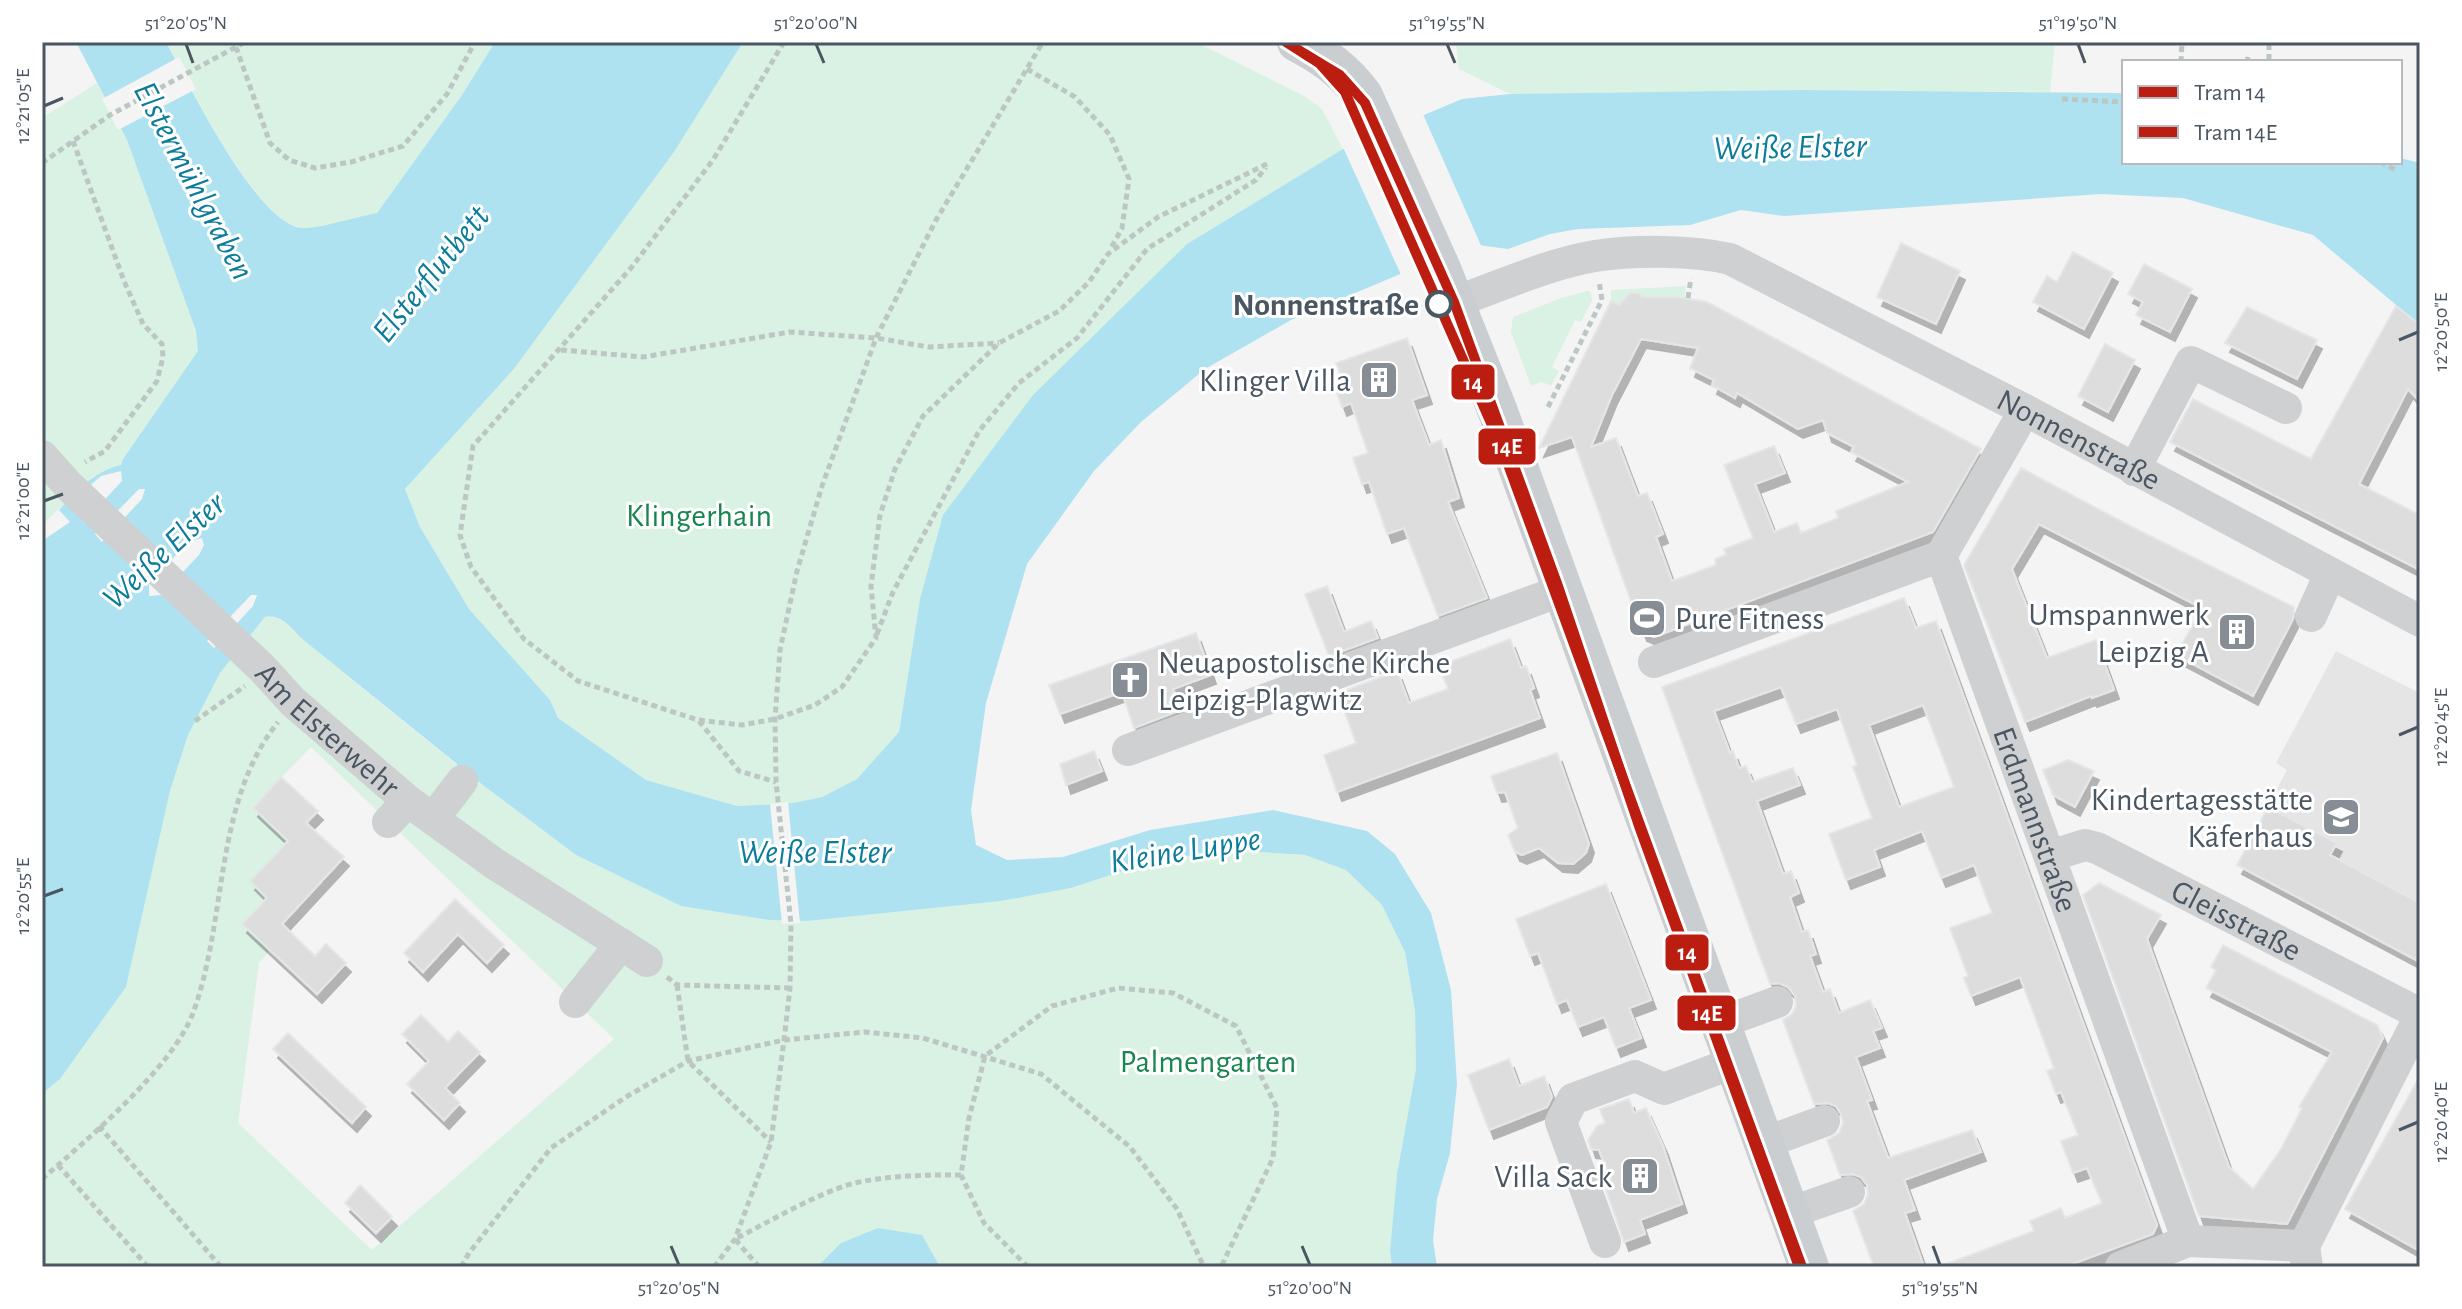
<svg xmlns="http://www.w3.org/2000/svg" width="2462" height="1309" viewBox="0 0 2462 1309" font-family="'Alegreya Sans',sans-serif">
<defs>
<filter id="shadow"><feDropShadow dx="5" dy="9" stdDeviation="0" flood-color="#0004"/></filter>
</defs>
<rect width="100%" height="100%" fill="#f4f4f4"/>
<path fill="#e6e5e6" d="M2336 651 2420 693V954L2417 961 2237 865 2287 770 2276 763Z"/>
<path fill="#d9f2e3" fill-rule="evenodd" d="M495 42 462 95 377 213C358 217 321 229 304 228 257 226 189 83 167 43Z
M743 42H1196L1306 97 1322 109 1343 149 1187 244 920 599 899 732 857 779 822 797 793 803 737 806 646 780 558 718 550 700 469 609 420 527 405 489 513 370 674 152Z
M1456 42H2055L2050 92 1805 90 1510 94 1459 69Z
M97 83 127 140 196 331 199 351 123 459 121 465 93 476 42 525V118Z
M1686 286 1684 298 1680 299 1642 297 1639 293H1630L1622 306 1611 301V290Z
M1587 291 1591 292 1592 301 1581 322 1575 320 1552 367 1559 371 1551 386 1542 382 1531 386 1511 332 1513 317 1561 298Z
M273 616 280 617 301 638 457 765 456 777 475 780 576 855 681 906 769 920 807 921 1001 901 1071 888 1163 858 1246 851 1305 855 1346 870 1382 905 1405 952 1415 1011 1416 1069 1397 1174 1390 1251 1392 1267H42V1094L60 1079 126 987 170 791 188 735 220 673 265 617ZM311 747 614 1039 372 1250 238 1123 259 963 270 950 243 923 267 898 250 881 276 854 293 870 305 857 253 807Z"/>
<path fill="#aee2f0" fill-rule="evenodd" d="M76 42H166C188 82 257 226 303 228 318 229 360 216 377 213L462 95 495 42H743L674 152 513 370 405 489 420 527 469 609 550 700 558 718 646 780 737 806 793 803 822 797 857 779 899 732 920 599 943 515 1033 395 1187 244 1343 149 1462 99 1510 94 1805 90 2124 93V162H2400V158L2420 163V325L2313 235 2183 198 2101 194 1784 216 1741 210 1690 225 1578 229 1550 234 1508 249 1478 245 1455 251 1291 320 1205 369 1141 422 1094 471 1027 564 986 703 971 810 976 845 1007 860 1063 857 1150 830 1273 810 1367 831 1395 854 1431 913 1451 990 1457 1084 1450 1153 1437 1199 1433 1240 1437 1267H1392L1390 1251 1397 1174 1416 1069 1415 1011 1405 952 1382 905 1346 870 1305 855 1246 851 1163 858 1071 888 1001 901 807 921 769 920 681 906 576 855 476 780 456 777 457 764 301 638C289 626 282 614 265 617L220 673 188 735 170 791 126 987 60 1079 42 1094V541L70 522 59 510C79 489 91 473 121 465L123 459 198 351 196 331 127 140ZM121 471 122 481 83 523 86 489 101 476ZM139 489H145L142 499 102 542 95 534ZM202 538 204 545 199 555 161 595 149 596V584L187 543ZM251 595H257L253 606 214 648 207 641Z
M878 1228 922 1235 940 1267H817L841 1243Z"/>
<path fill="#f4f4f4" d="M179 57 196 89 118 130 102 99Z
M1422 112 1483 250 1456 255 1402 277 1342 145Z
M788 802 800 923 782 924 770 804Z"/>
<path fill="#ddddde" stroke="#e5e6e7" stroke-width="2" fill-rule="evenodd" filter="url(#shadow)" d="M1901 243 1960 271 1936 324 1877 297Z
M2073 252 2113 273 2084 329 2033 302 2047 276 2057 282Z
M2144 264 2192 289 2170 332 2136 315 2143 302 2128 294Z
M1630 293H1639L1642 297H1678L1707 302 1981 449 1933 532 1654 637 1642 632 1572 437 1539 448 1611 301 1619 305ZM1641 339 1698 348 1690 368 1714 380 1712 385 1735 398 1737 393 1798 429 1823 420 1827 433 1854 447 1851 452 1908 482 1836 511 1838 518 1801 533 1797 523 1774 532 1755 484 1785 473 1774 446 1724 465 1753 538 1724 549 1726 555 1715 559 1716 565 1672 581 1656 537 1663 534 1647 493 1638 496 1616 438 1591 447 1612 395Z
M2396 306 2420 325V402L2408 389 2359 484 2420 515V570L2170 442 2193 399 2311 459Z
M2247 307 2317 340 2297 379 2225 343Z
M1407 338 1427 395 1412 400 1429 445 1441 440 1459 498 1448 502 1487 598 1438 616 1404 528 1387 534 1369 482 1362 484 1353 458 1368 453 1351 403 1342 407 1333 382 1342 378 1336 363Z
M2105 344 2135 360 2108 412 2078 396Z
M2021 468 2134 528 2294 607 2293 619 2253 696 2176 655 2202 608 2039 524 2012 569 2047 658 2096 640 2114 690 2092 698 2091 696 2025 722 1964 565Z
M1327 586 1344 632 1371 621 1378 638 1329 656 1305 594Z
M1904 598 1916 628 1936 621 2157 1225 2153 1234 2064 1267H1944V1265L2034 1231 2030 1221 2061 1208 2065 1218 2102 1203 2087 1168 2073 1173 2061 1141 2078 1135 2061 1092 2056 1094 2047 1071 2054 1068 2020 977 1971 996 1964 978 1968 976 1950 928 1992 913 1974 865 1941 878 1922 831 1874 850 1880 867 1846 880 1829 834 1872 818 1853 767 1857 765 1837 709 1796 724 1781 687 1714 711 1730 753 1733 751 1739 768 1746 766 1752 782 1793 768 1800 785 1757 801 1783 874 1791 871 1799 893 1790 897 1802 932 1808 930 1816 954 1810 956 1823 992 1830 989 1839 1013 1870 1000 1882 1028 1873 1031 1880 1048 1856 1057 1872 1100 1867 1101 1888 1158 1972 1130 1981 1152 1904 1180 1915 1210 1905 1213 1924 1267H1874L1853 1211 1864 1204 1868 1195 1867 1185 1861 1177 1853 1174 1840 1175 1827 1140 1839 1133 1843 1123 1841 1114 1836 1106 1828 1103 1814 1104 1783 1020 1792 1014 1796 1006 1795 996 1788 987 1779 983 1770 984 1662 687ZM1923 705 1954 787 1899 807 1869 725Z
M1196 633 1211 675 1173 689 1181 710 1134 728 1122 692 1060 714 1049 685Z
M1510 639 1521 668 1526 666 1534 688 1530 690 1540 718 1337 792 1324 755 1356 743 1338 693 1397 671 1409 703 1448 689 1439 666Z
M1094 751 1102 771 1066 785 1060 764Z
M1557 753 1589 844 1586 853 1573 864 1558 863 1539 848 1522 855 1515 852 1508 835 1518 828 1505 792 1497 793 1491 776Z
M2068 760 2094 771 2075 807 2053 795 2043 770Z
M281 777 318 811 306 823 344 857 282 924 315 956 326 944 346 963 317 994 242 924 267 898 250 881 288 841 253 808Z
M2268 807 2337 843 2330 855 2420 903V962L2237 865Z
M2099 883 2161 915 2147 939 2229 1167 2253 1189 2281 1149 2302 1108 2299 1107 2332 1052 2206 988 2216 970 2211 967 2223 945 2377 1025 2383 1038 2287 1224 2199 1216 2083 895Z
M1606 884 1651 1000 1629 1008 1641 1038 1616 1048 1604 1017 1578 1027 1567 1000 1557 1004 1538 953 1530 956 1516 919Z
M455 899 504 945 487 963 458 934 423 972 404 953Z
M421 1015 448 1042 458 1031 480 1052 445 1088 460 1103 444 1120 407 1084 429 1061 402 1034Z
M288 1033 366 1107 352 1123 273 1049Z
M1509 1059 1519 1086 1544 1076 1552 1097 1547 1107 1489 1130 1468 1075Z
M2420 1076V1251L2345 1209Z
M1629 1099 1634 1113 1646 1108 1663 1146 1682 1204 1640 1220 1645 1234 1624 1242 1605 1187 1612 1184 1599 1150 1591 1149 1588 1140 1597 1126 1605 1123 1600 1109Z
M360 1185 392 1217 376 1233 345 1203Z"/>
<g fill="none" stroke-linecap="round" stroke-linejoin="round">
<path stroke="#bcc7c4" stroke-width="5" stroke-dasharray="6 4" stroke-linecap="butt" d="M784 42 713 160 631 268 473 446 460 535 471 567 524 639 578 681 698 720 742 725 775 719 815 705 842 687 876 638 871 586 880 515 895 469 923 416 999 343 1059 311 1089 282 1108 254 1158 217 1269 163
M236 47 270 143 289 160 315 168 351 162 403 146 447 94 475 42
M2269 60V42
M2181 62 2182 42
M2247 62 2248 57
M1027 69 1075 97 1110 135 1129 179 1122 228 1110 250
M2062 99 2124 102
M73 141 124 281 143 324 162 344 163 357 157 381 105 451 85 462
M2380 162 2396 170
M42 163 110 115 245 42
M1688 298 1691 278
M561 350 643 357 790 332 876 338 929 347 999 343
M1548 407 1602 300 1599 281
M877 634 893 592 979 431 1019 383 1077 338 1147 249 1256 180 1266 167
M195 721 245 686
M699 721 739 771 776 782
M667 977 677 985 790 988
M677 985 688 1061 771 1142
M99 1126 221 1267
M58 1165 148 1267
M42 1179C87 1140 173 1067 193 1013 228 918 213 804 278 722
M461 1267 469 1253 551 1148 626 1097 688 1061 784 1040 865 1032 923 1038 1041 1074 1130 1147 1177 1209 1204 1267
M714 1267 735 1239 771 1142 784 1040 790 988 791 924 776 782 775 719 780 650 797 571 822 486 876 338 936 220 1043 42
M759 1267 735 1239C771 1221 817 1193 855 1183 890 1175 926 1175 961 1175
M1028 1267 984 1223 961 1175 969 1118 985 1056 1052 1006 1118 988 1173 993 1236 1026 1277 1108 1273 1158 1221 1267"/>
<g stroke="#ced0d2" stroke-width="32">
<path id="s1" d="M1455 302C1500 286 1548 264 1595 256 1634 250 1692 250 1730 259L2025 410 2420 621"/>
<path id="s2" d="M42 456 69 486 263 669 293 702 408 801 495 864 647 961"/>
<path d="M2134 470 2191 362 2286 408"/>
<path id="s3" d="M1941 556 2188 1241"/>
<path d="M1941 556 2025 410"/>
<path d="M2311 616 2330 574"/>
<path d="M1654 662 1941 556"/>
<path d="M1128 750 1563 590"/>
<path d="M433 819 462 781"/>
<path d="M388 822 408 801"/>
<path id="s4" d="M2050 856 2085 845 2097 848 2420 1014"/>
<path d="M575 1002 621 944"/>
<path d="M1720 1023 1777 1002"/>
<path d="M1764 1143 1824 1121"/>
<path d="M1789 1213 1849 1192"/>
<path d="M1605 1242 1561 1122 1573 1099 1635 1076 1664 1089 1735 1062"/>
<path d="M2121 1267 2188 1241 2304 1246"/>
<path d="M2307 1267 2304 1246 2420 1016"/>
</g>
<path stroke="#caced1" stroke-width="40" d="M1297 42C1324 56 1345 71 1363 96L1441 269 1498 412 1809 1267"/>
<defs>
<path id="tram-1" d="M1286 42 1319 63 1345 92 1502 448 1802 1267"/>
<path id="tram-2" d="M1305 54 1340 75 1365 103 1454 302 1558 586 1639 826 1799 1267"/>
</defs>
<use href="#tram-1" stroke="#fff" stroke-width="16"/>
<use href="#tram-2" stroke="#fff" stroke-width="16"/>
<use href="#tram-1" stroke="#bb1e10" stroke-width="10"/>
<use href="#tram-2" stroke="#bb1e10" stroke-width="10"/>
</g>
<path fill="none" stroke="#4a5661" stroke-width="3" d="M186 44 193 63M816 44 824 63M1447 44 1455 63M2078 44 2085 63M44 106 63 98M2399 340 2418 332M44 501 63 494M2399 735 2418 727M44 896 63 889M2399 1130 2418 1122M671 1246 679 1265M1302 1246 1310 1265M1933 1246 1940 1265"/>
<defs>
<symbol id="building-square" viewBox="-11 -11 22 22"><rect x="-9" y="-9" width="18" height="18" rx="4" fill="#868d94" stroke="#fff"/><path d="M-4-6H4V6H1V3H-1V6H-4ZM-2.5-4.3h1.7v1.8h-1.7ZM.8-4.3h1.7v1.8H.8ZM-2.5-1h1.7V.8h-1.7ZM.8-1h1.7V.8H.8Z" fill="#fff"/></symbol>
<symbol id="stadium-square" viewBox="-11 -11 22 22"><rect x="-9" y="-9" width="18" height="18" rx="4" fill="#868d94" stroke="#fff"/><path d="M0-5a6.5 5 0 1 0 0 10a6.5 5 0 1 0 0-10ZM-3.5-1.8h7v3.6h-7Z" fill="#fff"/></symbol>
<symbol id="church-square" viewBox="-11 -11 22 22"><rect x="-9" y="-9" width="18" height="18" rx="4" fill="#868d94" stroke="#fff"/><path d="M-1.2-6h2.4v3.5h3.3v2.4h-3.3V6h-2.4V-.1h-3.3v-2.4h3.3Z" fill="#fff"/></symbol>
<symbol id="school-square" viewBox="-11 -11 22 22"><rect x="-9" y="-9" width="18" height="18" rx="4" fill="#868d94" stroke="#fff"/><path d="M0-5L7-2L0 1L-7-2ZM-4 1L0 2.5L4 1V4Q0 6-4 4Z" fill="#fff"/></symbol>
</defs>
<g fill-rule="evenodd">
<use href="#building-square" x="1357" y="358" width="44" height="44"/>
<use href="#stadium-square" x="1625" y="596" width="44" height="44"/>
<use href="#building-square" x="2215" y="610" width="44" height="44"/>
<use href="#church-square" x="1108" y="658" width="44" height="44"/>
<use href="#school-square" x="2319" y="795" width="44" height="44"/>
<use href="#building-square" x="1618" y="1154" width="44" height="44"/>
</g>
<circle fill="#fff" stroke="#4a5661" stroke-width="4" cx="1439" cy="304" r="12"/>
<g text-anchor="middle" stroke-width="6" stroke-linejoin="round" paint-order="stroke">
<g font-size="32" font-weight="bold" fill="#4a5661" stroke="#fff" text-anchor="end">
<text x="1419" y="315">Nonnenstraße</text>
</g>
<g font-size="32" fill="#4a5661" stroke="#fff" text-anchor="end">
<text x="1351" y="391">Klinger Villa</text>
<text x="2209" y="625">Umspannwerk<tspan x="2209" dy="37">Leipzig A</tspan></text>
<text x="1675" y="629" text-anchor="start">Pure Fitness</text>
<text x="1158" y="673" text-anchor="start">Neuapostolische Kirche<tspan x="1158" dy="37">Leipzig-Plagwitz</tspan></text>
<text x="2313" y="810">Kindertagesstätte<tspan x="2313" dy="37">Käferhaus</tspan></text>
<text x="1612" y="1187">Villa Sack</text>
</g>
<g font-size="32" fill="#4a5661" stroke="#fff">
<text dy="11" stroke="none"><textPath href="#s1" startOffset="676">Nonnenstraße</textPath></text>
<text dy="11" stroke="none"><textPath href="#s2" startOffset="396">Am Elsterwehr</textPath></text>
<text dy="11" stroke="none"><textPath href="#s3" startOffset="280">Erdmannstraße</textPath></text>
<text dy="11" stroke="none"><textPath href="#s4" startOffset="206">Gleisstraße</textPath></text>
</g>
<g font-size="32" fill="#17864f" stroke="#fff">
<text x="699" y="526">Klingerhain</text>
<text x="1208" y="1072">Palmengarten</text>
</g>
<g font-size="34" font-style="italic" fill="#0c7c9b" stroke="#fff">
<text transform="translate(1790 146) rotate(-1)" y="12">Weiße Elster</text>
<text transform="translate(195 180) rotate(62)" y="12">Elstermühlgraben</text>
<text transform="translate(430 273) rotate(-51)" y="12">Elsterflutbett</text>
<text transform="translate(163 550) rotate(-43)" y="12">Weiße Elster</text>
<text transform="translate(1185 849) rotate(-9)" y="12">Kleine Luppe</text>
<text x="815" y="863">Weiße Elster</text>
</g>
</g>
<g stroke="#fff" stroke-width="3">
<rect x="1450" y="363" width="46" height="38" rx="8" fill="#bb1e10"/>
<rect x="1477" y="427" width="60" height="39" rx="8" fill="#bb1e10"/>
<rect x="1664" y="933" width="46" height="39" rx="8" fill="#bb1e10"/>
<rect x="1676" y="994" width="61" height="38" rx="8" fill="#bb1e10"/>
</g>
<g font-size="22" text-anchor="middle" font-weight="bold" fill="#fff">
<text x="1473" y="390">14</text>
<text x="1507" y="454">14E</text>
<text x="1687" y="960">14</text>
<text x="1707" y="1021">14E</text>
</g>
<rect width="2462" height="1309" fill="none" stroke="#ffffff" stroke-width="88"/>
<rect x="2122" y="60" width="280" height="104" fill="#ffffff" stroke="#b7bbc0" stroke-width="2"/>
<rect x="2138" y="86" width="40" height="12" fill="#bb1e10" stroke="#b7bbc0" stroke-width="2"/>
<text x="2194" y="100" font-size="24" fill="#4a5661">Tram 14</text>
<rect x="2138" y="126" width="40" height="12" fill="#bb1e10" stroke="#b7bbc0" stroke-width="2"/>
<text x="2194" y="140" font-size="24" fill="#4a5661">Tram 14E</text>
<rect x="44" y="44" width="2374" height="1221" fill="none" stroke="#4a5661" stroke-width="3"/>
<g font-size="20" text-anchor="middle" fill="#4a5661">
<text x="186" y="29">51°20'05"N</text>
<text x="816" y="29">51°20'00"N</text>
<text x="1447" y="29">51°19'55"N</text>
<text x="2078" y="29">51°19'50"N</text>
<text transform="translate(22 106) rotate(-90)" y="7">12°21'05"E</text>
<text transform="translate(2440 332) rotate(-90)" y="7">12°20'50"E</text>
<text transform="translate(22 501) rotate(-90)" y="7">12°21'00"E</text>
<text transform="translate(2440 727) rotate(-90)" y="7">12°20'45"E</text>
<text transform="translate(22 896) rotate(-90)" y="7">12°20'55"E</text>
<text transform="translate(2440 1122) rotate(-90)" y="7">12°20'40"E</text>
<text x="679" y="1294">51°20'05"N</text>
<text x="1310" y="1294">51°20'00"N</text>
<text x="1940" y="1294">51°19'55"N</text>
</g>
</svg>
